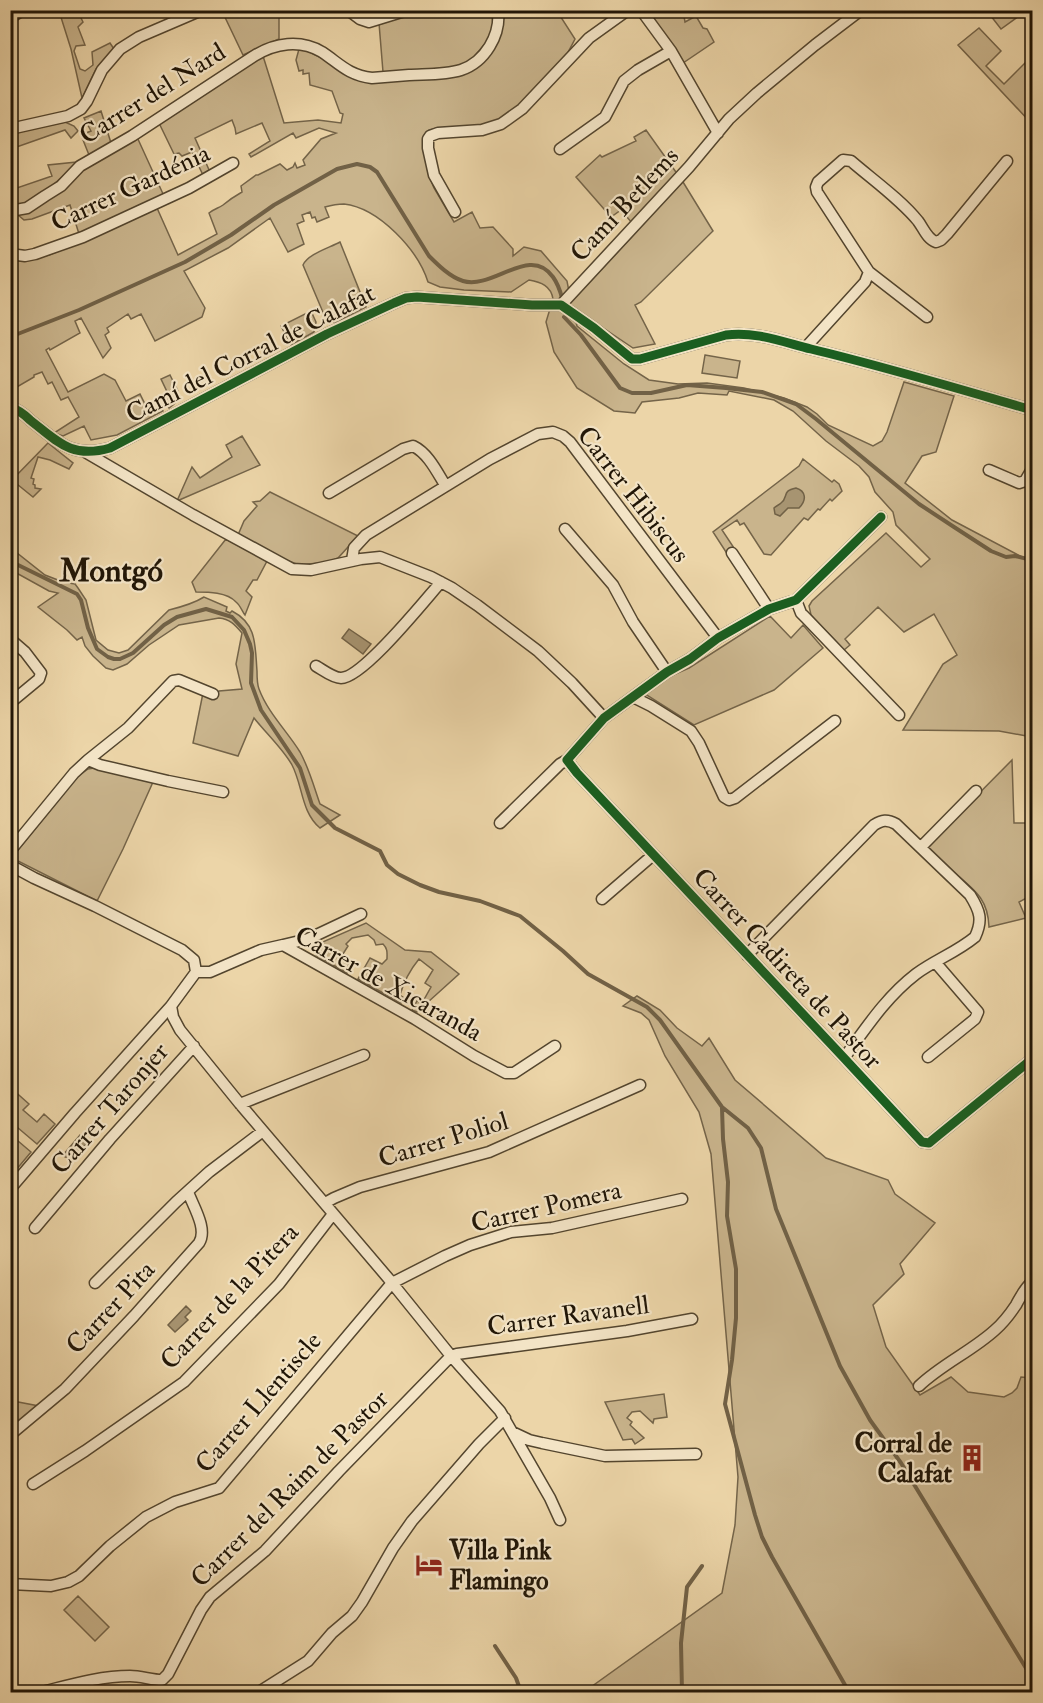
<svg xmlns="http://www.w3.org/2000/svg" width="1043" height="1703" viewBox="0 0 1043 1703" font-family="'IM FELL Double Pica',serif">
<rect width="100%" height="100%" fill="#ecd5a8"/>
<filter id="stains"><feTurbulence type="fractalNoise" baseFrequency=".00333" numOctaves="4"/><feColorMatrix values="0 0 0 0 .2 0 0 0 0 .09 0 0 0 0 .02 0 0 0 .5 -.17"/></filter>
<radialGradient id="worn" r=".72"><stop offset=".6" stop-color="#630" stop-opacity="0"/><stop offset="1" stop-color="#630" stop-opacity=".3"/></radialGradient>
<path fill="#c9b48c" stroke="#746449" stroke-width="1.5" d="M59 11H81L79 14 83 22 78 27 85 45 76 46 74 51 80 69 85 71 93 65 92 52 110 43 114 49 96 69 82 98 71 49Z
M222 11H279V39L243 55Z
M422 11H492L493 26 489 39 472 59 459 67 383 72 379 23Z
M501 11H557L575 39 566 56 520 106 501 119 483 125 437 128 429 130 426 132 424 140 428 173 434 188 454 222 472 212 480 228 493 227 513 249V256L524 247 541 251 567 281 571 302 638 230 621 210 611 217 576 177 600 155 602 157 636 141 634 137 646 130 683 182 713 231 641 302 635 305 655 344 633 348 572 307 577 326 624 364 649 380 678 384 707 383 744 388 784 398 807 407 817 414 828 425 873 446 882 441 887 432 904 382 954 396 936 452 922 456 905 483 952 520 1024 558 1031 556 1032 553V737L999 731 903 730 943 664 957 655 934 614 904 632 878 607 845 639 850 645 844 650 811 615 809 606 812 601 886 533 921 567 930 559 896 525 893 512 875 492 869 477 859 466 826 441 793 411 774 400 729 391 727 395 698 393 679 398 642 402 635 413 614 411 577 388 554 352 546 322 553 299C551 286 541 282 529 280L511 292 464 290 440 287 428 282C418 250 379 208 344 204 337 204 332 205 325 207L329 217 317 222 315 217 312 218 310 212 302 215 304 221 297 224 304 244 288 252 270 218 228 248 184 271 205 308 202 317 155 341 141 314 131 319 128 314 107 328 109 332 105 335 111 348 103 358 81 318 75 321 80 333 50 350 49 348 46 350 68 392 104 374 115 380 126 401 140 394 145 404 151 402 155 408 160 404 163 411 117 435 91 440 84 426 63 436 54 433 79 417 68 397 61 400 52 382 48 384 42 372 34 375V377L17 387 11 374 10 258 39 257 49 255 91 238 157 208 178 255 217 234 209 213C214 209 219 208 223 205 229 200 235 196 242 192L241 186 256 175H258L280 164 287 170 293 167 295 163 297 168 305 165 303 160 321 139 336 133 319 128 296 138 293 133 251 157 249 154 270 141 262 123 236 134 235 128 232 120 195 138 210 172 203 175 192 152 182 156 179 153 174 154 159 123 263 56 284 123 318 120 341 123 343 114 340 113 332 91 310 85 309 73 303 74V70L299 71 296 60 299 49 306 50 362 79 477 65Z
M648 11H683L685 22 696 16 703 28 707 29 714 42 683 63Z
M987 11H1001L1005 16 1013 11H1026L1001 29Z
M979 28 1001 51 986 66 1004 84 1030 58 1028 55 1030 48 1032 49V124L958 45Z
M101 111 111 143 89 155 81 135 91 131 84 118Z
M65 122 74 126 78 131 71 138 65 130 11 149 10 134Z
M137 137 164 196 79 234 70 205 32 219 24 220 17 214 86 165Z
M77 162C59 181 37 202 11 207L10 184 17 188 52 176 48 165Z
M340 242 366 307 335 323 325 317 303 265C308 254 329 248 340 242Z
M311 311 316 322 314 332 291 345 281 326Z
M705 355 740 361 737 378 702 373Z
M170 375C177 390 186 397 169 408L164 401 170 398 161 379Z
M242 436 260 465 177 501 192 467 200 478 232 457 226 445Z
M48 443 73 463 69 469 50 460 38 457 31 478 34 479 33 484 35 485V488L41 489 33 497 12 480Z
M803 459 832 482 834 480 839 484 842 491 832 501 830 499 820 510 818 509 808 520 804 518 771 555 764 554 744 523 740 525 737 520 722 530 734 548 726 552 713 532 799 466Z
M270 492 358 536 338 558 328 562 299 565 276 556 238 535 244 521 257 506 253 502 260 501Z
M226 539 267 561 257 580H253L246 591 252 597 245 615C242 611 240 605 236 602 227 592 208 592 196 592L192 582Z
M10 549H12L45 575 63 582 75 584 78 588 86 600 96 640 108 650 119 653 128 650 169 610C181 607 193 604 204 597L227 607 226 611 230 613 232 611C257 624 255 645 257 671 257 677 257 684 259 689 268 713 287 731 300 752 309 768 314 787 320 804L340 815 320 828C301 812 303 786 292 765 284 750 265 732 254 718L238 756 193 743 203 693 214 699 219 691 242 689 236 664 242 633C235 625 230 619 219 618L179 625 149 645 127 664 113 670 106 668 93 656 85 646 82 637 77 640 67 630 38 607 58 593 49 591 11 570Z
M770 616 791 638 803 625 823 648 774 690 694 725 645 694 666 678 689 668Z
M1012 760 1014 823H1032V895L1019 902 1026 918 989 927C988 900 976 891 957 875 947 866 938 858 928 849L927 846Z
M94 768 153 782 123 849 97 901 14 859V855L77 777 88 769Z
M366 923 405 950 431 952 459 974 417 1012 412 1010 417 1001 422 1003 431 987 425 983 433 970 419 959C410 970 404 981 400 995L404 998 401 1003 358 979 370 958 382 964 387 959C387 953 388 949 383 944L376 945 374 940 368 935 352 938 346 944 348 946 341 957 349 962 347 973 316 955 315 948 318 944Z
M637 996 660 1010 677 1028 702 1046 709 1038 735 1080 826 1158 888 1180 895 1194 935 1223 900 1264 904 1274 873 1305 886 1347 920 1395 951 1377 968 1392 1004 1397 1012 1393 1017 1388 1021 1377 1032 1378V1692H584L722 1593 735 1525 738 1477 711 1154 699 1112 665 1056 649 1020 641 1013 623 1006Z
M11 1088 29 1104 23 1110 37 1122 44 1114 55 1124 37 1144 11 1122Z
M11 1135 31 1152 11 1176Z
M664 1394 667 1417 654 1419 653 1423 640 1411 632 1412 627 1418 632 1422 630 1425 644 1438 635 1444 632 1439 623 1440 605 1402Z
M10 1398 13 1401 39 1406 10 1429Z
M78 1596 109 1627 95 1641 64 1610Z"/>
<path fill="#a79471" stroke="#716146" stroke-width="1.5" d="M796 488C806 491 807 500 799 508H788L780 516 775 514 774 508C776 506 779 505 781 503 789 497 781 491 796 488Z
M349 629 371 644 363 654 342 638Z
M80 1135 88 1142 73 1159 70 1156 68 1158 65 1157 64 1154Z
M186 1306 191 1311 185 1317 188 1320 175 1332 168 1325Z"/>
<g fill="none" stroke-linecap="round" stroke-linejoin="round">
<path stroke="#716146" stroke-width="4" d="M564 317 581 335 620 388 632 393H651L687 385 726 388 762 392 796 404 816 419 919 504 954 527 991 551 1006 557 1015 556 1032 560
M10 337 79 310 185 262 231 235 274 205 337 169 357 164 370 167 377 172 429 256C438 265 450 277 463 281 493 290 530 244 553 277 558 284 560 290 562 298
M10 561 77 594 81 600 88 628 97 649 108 657 114 659H120L133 653 164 625 177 617 206 609 232 617 244 630 250 644 252 653 251 683 261 710 300 768 312 805 335 828 380 851 387 865 398 874 420 885 439 892 480 901 520 916 563 951 588 974 647 1007 660 1020 722 1107 748 1128 761 1148 776 1209 840 1366 870 1420 901 1463 1032 1678
M722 1108 723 1139 728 1182 727 1216 736 1269V1318L732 1360 725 1404 755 1515 762 1537 772 1557 849 1692
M495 1646 516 1678 521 1692
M682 1692 681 1643 687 1587 702 1566"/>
<defs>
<path id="minor" d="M348 10 360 19 369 22 408 10
M641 10 671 51 718 133
M10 18 23 10
M10 129 68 116 81 109 87 101 102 70 120 49 139 37 202 10
M560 149 605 117 624 81 638 70 671 51
M10 211 27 208 45 196 61 186 80 166 132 136 254 56C275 43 300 39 322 52 340 64 348 75 372 78 384 77 397 76 409 75 426 74 445 75 461 70 485 62 501 35 498 10
M455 212 434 175 428 148V139L430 136 438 133 482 130 501 124 522 109 589 38 628 10
M10 254 25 256 35 254 83 237 189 188 233 163
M869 272 817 192 816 187 818 182 843 160 851 161C873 180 900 199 918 221 924 229 927 239 936 242L941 240 947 234 1007 161
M561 305 689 167 729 119 757 93 815 45 861 10
M806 347 865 282 869 272 927 317
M10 407C19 410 24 414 30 420 58 442 72 459 110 448L327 334 394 303 406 298 417 297 532 305H561L594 328 632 359H640L726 335C755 331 783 342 811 349 886 367 959 389 1032 410
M85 452 193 515 292 569 311 570 361 559 380 557 431 577 452 588 477 605 538 651 572 683 604 718
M989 470 1019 483 1025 481 1032 469
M329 493 403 449 413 446C428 453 437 472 445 485
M881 517 796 600 769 609 718 638 690 659 667 672 604 718 567 760 577 773 844 1058 922 1142 929 1143 935 1138 1032 1059
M565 529 613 585 633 622 667 672
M732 553 769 609
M352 560 354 548 366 535 490 459 538 434 553 432 563 436 570 442 718 638
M796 600 801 613 806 618 899 715
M10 639 25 652 41 673 39 679 10 703
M316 666C323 670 333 678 341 678 363 678 425 600 441 582
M633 697 651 706 691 731 699 743 724 797 729 800 735 798 835 721
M88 760 128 728 173 681 179 680 213 694
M500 823 560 764 567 760
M921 847 976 791
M10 851 74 773 88 760 100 765 168 781 223 792
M10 865 34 878 95 906 182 950 194 960 196 972
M602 899 653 855
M283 945 308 939 361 914
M747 955 874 825C882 820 887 819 896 824L970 895C980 911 983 920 975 937 957 952 935 960 916 974 886 997 866 1028 844 1058
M196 972 171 1006 173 1017 180 1030 240 1104 388 1278 451 1356 500 1411 550 1498 560 1520
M196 972H210L261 950 283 945 415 1019 474 1056 506 1073H514L555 1046
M928 1057 975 1019 978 1012 935 962
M240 1104 364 1055
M10 1189 75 1113 171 1006
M325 1203 334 1198 360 1187 489 1152 640 1085
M35 1228 110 1139 194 1046
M95 1283 176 1202 209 1172 263 1131
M919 1386C942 1364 972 1351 995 1330 1003 1323 1010 1314 1016 1305 1021 1296 1024 1289 1032 1282
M512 1432 529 1440 542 1443 605 1456 696 1454
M10 1435 65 1389 134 1316 199 1243C208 1229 193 1206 188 1192
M33 1484 85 1451 184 1382 279 1284 333 1214
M10 1584 51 1586 68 1582 79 1576 110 1546 146 1517 175 1502 219 1488 392 1283 445 1256 470 1245 511 1232 552 1228 682 1199
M42 1692C70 1685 100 1676 130 1676 141 1676 152 1680 162 1680L168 1674 201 1610 210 1597 265 1551 339 1471 451 1356 457 1354 627 1331 692 1319
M259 1692 308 1661 332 1633 352 1616 362 1602 393 1548 412 1521 479 1444 505 1418"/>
</defs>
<use href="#minor" stroke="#53452e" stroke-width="13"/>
<use href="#minor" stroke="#f3e4c6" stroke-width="10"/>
<defs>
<path id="cycleway" d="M10 407C19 410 24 414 30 420 58 442 72 459 110 448L327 334 394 303 406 298 417 297 532 305H561L594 328 632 359H640L726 335C755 331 783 342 811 349 886 367 959 389 1032 410
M881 517 796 600 769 609 718 638 690 659 667 672 604 718 567 760 577 773 844 1058 922 1142 929 1143 935 1138 1032 1059"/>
</defs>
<use href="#cycleway" stroke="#f3e4c6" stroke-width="13"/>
<use href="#cycleway" stroke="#1b5e20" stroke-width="9"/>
</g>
<defs>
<symbol id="building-bare" viewBox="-9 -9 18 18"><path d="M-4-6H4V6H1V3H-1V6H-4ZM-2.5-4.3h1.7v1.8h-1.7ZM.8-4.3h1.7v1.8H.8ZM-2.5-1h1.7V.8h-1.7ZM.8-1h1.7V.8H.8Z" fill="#8f2418" stroke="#f3e4c6" stroke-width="2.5" paint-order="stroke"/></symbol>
<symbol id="hotel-bare" viewBox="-9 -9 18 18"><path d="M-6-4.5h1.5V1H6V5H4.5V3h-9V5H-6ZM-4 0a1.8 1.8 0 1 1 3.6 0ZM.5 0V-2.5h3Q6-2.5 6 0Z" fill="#8f2418" stroke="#f3e4c6" stroke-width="2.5" paint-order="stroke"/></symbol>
</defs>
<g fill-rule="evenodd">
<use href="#building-bare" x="953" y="1439" width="38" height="38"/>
<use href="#hotel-bare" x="410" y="1546" width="38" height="38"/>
</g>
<g text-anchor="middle" stroke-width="4.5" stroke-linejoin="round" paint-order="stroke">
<g font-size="26" fill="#201506" stroke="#f3e4c6">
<text transform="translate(152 93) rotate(-32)" y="9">Carrer del Nard</text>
<text transform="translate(130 187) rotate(-25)" y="9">Carrer Gardénia</text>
<text transform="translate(624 204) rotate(-47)" y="9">Camí Betlems</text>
<text transform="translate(250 353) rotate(-27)" y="9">Camí del Corral de Calafat</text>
<text transform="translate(634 494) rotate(52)" y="9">Carrer Hibiscus</text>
<text transform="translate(788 968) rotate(47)" y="9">Carrer Cadireta de Pastor</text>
<text transform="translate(389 983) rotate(29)" y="9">Carrer de Xicaranda</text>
<text transform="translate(109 1108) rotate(-49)" y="9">Carrer Taronjer</text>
<text transform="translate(443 1139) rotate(-17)" y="9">Carrer Poliol</text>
<text transform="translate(546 1206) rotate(-13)" y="9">Carrer Pomera</text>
<text transform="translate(229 1296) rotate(-47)" y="9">Carrer de la Pitera</text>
<text transform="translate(110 1307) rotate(-47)" y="9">Carrer Pita</text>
<text transform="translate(568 1315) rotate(-8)" y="9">Carrer Ravanell</text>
<text transform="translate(258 1402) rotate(-49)" y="9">Carrer Llentiscle</text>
<text transform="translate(289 1488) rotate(-45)" y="9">Carrer del Raim de Pastor</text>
</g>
<g font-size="26" font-weight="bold" fill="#201506" stroke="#f3e4c6" text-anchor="end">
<text x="952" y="1452">Corral de<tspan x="952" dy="30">Calafat</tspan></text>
<text x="449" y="1559" text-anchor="start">Villa Pink<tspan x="449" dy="30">Flamingo</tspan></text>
</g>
<g font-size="32" font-weight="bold" fill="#201506" stroke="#f3e4c6">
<text x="111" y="581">Montgó</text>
</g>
</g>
<rect width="1043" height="1703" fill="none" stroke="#ecd5a8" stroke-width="36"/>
<rect x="12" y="12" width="1019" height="1679" fill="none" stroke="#201506" stroke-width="3"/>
<rect x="18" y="18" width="1007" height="1667" fill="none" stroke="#201506" stroke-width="1.5"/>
<rect width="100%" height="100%" filter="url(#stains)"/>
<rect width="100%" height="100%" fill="url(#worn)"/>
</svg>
